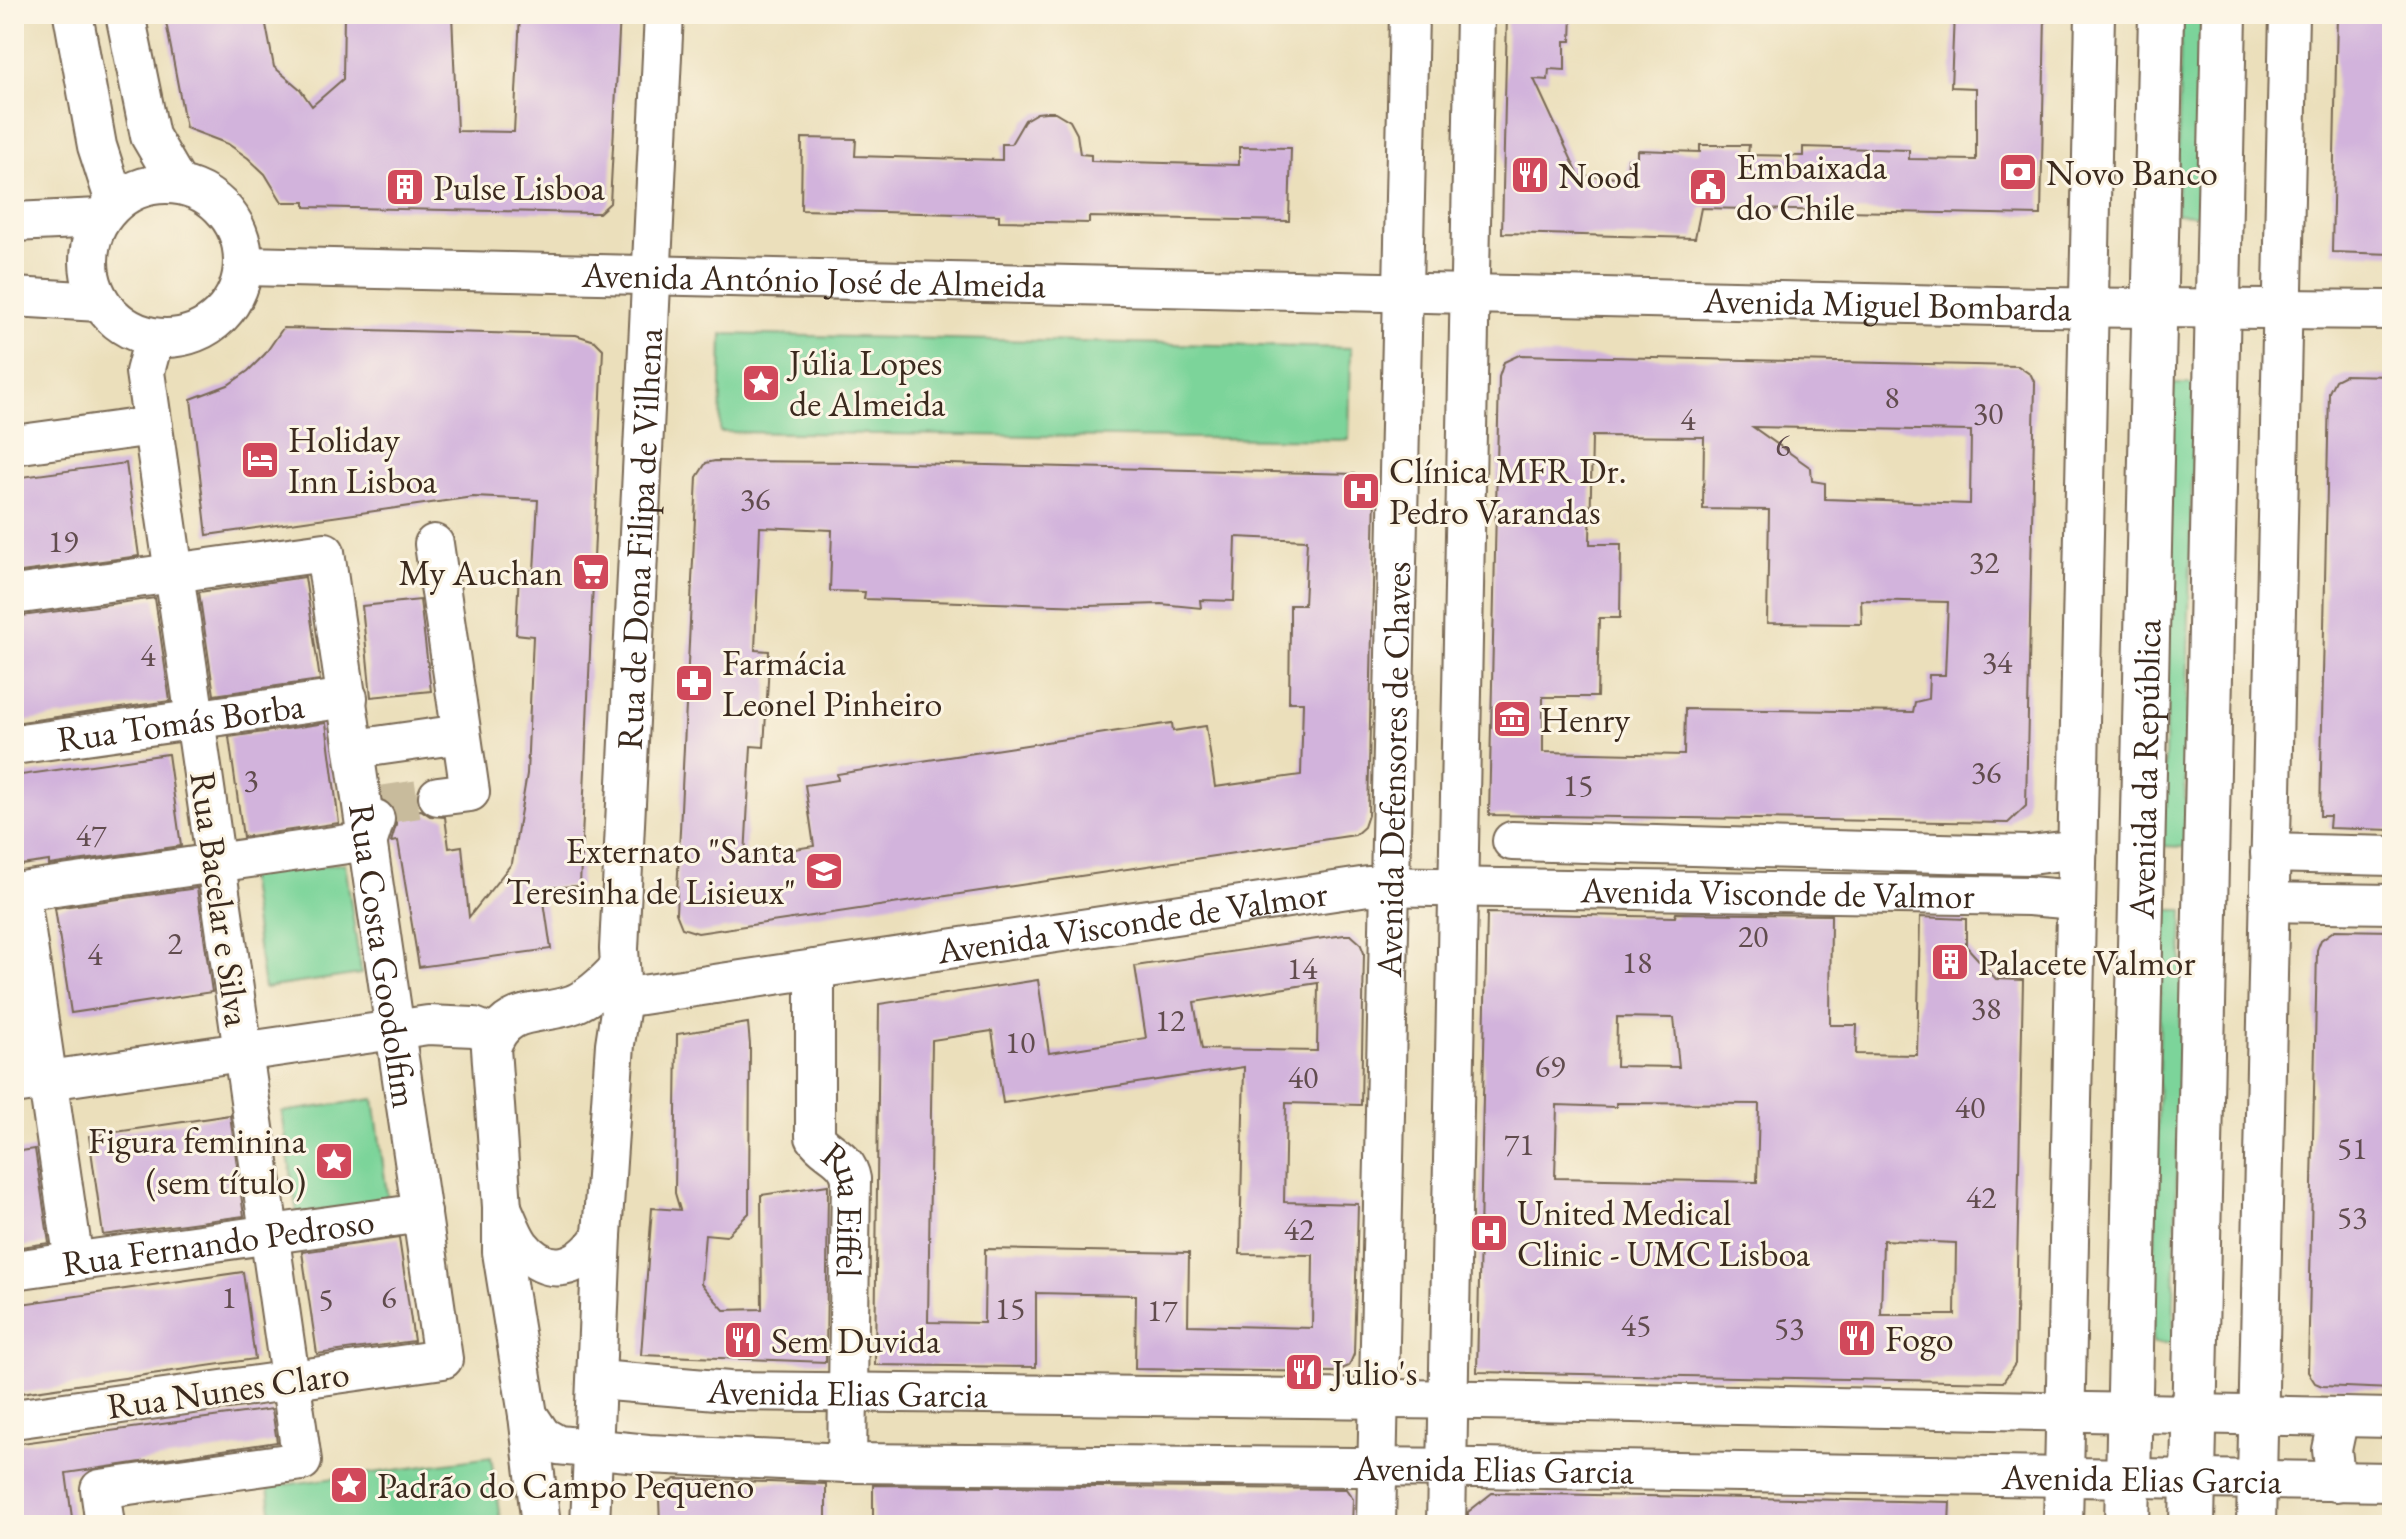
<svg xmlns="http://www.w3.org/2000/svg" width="2406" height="1539" viewBox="0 0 2406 1539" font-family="'EB Garamond',serif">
<rect width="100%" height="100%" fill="#fcf5e5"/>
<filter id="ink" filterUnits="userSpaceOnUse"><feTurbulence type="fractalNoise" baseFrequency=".0125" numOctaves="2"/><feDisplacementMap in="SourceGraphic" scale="16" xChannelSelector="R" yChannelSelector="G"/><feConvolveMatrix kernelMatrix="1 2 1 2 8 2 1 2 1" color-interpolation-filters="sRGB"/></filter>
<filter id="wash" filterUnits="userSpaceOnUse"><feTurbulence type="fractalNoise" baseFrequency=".006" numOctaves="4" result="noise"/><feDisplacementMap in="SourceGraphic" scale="32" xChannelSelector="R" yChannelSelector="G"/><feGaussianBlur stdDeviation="1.8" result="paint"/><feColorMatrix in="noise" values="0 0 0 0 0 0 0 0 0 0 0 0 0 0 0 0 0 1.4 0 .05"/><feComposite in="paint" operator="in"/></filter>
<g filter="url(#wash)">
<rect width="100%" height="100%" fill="#ebdfbb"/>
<path fill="#7bd49a" stroke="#5b7f5c" stroke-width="2" d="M2181 14H2202L2198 215 2177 214Z
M722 334 1351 348 1349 440 720 432Z
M2173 384H2194L2184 847 2163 846Z
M345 863 361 974 264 988 248 876Z
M2162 910H2183L2173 1343H2153Z
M374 1099 388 1201 297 1214 282 1112Z
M491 1457 501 1525H273L268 1487Z"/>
<g id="blocks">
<path fill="#d2b3dc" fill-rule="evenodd" d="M223 14H264L274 67 300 89 312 106 343 79 344 14H452L457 131 514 132 520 14H620L610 203 599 213H591L305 207V202H282L265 174 248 158 228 144 186 128 166 22Z
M1507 14H1572L1571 41H1565V70L1549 69 1548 80 1534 79 1579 176 1627 177 1628 159H1637V150L1700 152V145H1749L1748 155 1803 156V147L1909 150V159L1976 160V88L1951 87 1954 14H2045L2041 215 1701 208 1695 238 1502 233Z
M2337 14H2392V254L2332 252Z
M1046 112H1055L1070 121 1077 134 1080 154 1091 155V161L1239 165V147L1291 148 1289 221 1089 217V223L999 221V215L801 210 802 138 856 139 855 156 1002 160V144H1011L1025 120 1037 113Z
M283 328 576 335 595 341 603 349 580 886 542 888 551 949 419 967 398 841 391 842 396 825V813L421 810 430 816 445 817 449 848 462 846 469 917 512 863 527 774 533 636 516 634 519 570 534 571 538 500 473 497 207 535 191 399 228 385 248 371 265 354Z
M1519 355 2018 366 2031 375 2035 384 2026 806 2008 823 1489 815 1499 377 1504 362ZM1753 427 1971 431 1970 504 1825 499V483L1812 481 1811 468ZM1592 436 1704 437 1703 509 1769 510 1767 623 1862 624 1861 600 1948 602 1945 675H1929L1928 699 1915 702 1913 712 1685 709 1684 755 1543 752V697H1597L1599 618H1620L1621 544H1590Z
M2345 375 2392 376V830L2329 828 2330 816H2320L2329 392 2335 380Z
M715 461 869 462 1357 474 1365 478 1371 483 1375 494 1368 815 1364 827 1355 835 698 933 682 928 676 913 697 477 706 463ZM760 527 832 530 830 591 865 592 864 599 1088 606 1161 604 1201 608 1200 600 1234 601 1236 537 1307 540 1304 605H1290V624L1289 702H1303L1301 775 1215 787 1206 726 1173 731 1172 723 1131 729 837 774 838 780 805 785 814 846 745 857 751 746 764 747 768 681 769 651 755 650Z
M126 463 139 556 14 573V478Z
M305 577 320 680 214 695 199 592Z
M155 598 170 701 14 723V617Z
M420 600 431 691 371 697 362 606Z
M326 723 339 823 243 837 229 737Z
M168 754 181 846 49 865V861L14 866V776Z
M197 888 212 992 71 1013 55 908Z
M1487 913 1675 917 1676 913 1831 915 1830 1025H1857L1856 1054 1917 1055 1920 917 1966 919V946L1996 979 2023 980 2015 1364 2003 1382 1477 1372ZM1617 1017 1674 1018 1679 1067 1616 1066ZM1616 1103 1759 1104 1757 1182 1555 1178 1557 1105 1616 1107ZM1883 1240 1956 1243 1955 1315H1881Z
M2335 930 2392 931V1389L2322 1386 2315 1383 2308 1372 2317 950 2321 940Z
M1344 935H1351L1360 943 1364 953 1361 1105 1286 1103 1284 1202 1358 1204 1354 1354 1349 1366 1335 1372 1135 1369 1136 1295 1036 1293V1367L875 1365 879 1004 1038 980 1049 1053 1146 1038 1135 966ZM1318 983 1317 1051 1202 1049 1194 1002ZM992 1031 1003 1103 1244 1067 1240 1254 1313 1255 1312 1328 1188 1325 1189 1253 985 1249 984 1323 928 1322 932 1040Z
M748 1023 750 1045 749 1213 726 1236 705 1234 701 1284 724 1310 762 1309 761 1195 828 1185 826 1362 641 1355 652 1208 680 1210 675 1193 677 1034Z
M230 1115 244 1216 103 1235 89 1136Z
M35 1149 49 1243 14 1248V1152Z
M399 1238 414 1341 317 1354 302 1252Z
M243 1272 255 1359 14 1394V1305Z
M272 1409 277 1442 66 1473 73 1525H14V1444Z
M676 1479 826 1484V1525H660L659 1498 665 1485Z
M873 1485 1346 1489 1353 1499 1352 1525H873Z
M1492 1493 1950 1502 1949 1525H1468V1512Z"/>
</g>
</g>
<g filter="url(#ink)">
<use href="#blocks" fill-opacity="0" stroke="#796955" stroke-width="2"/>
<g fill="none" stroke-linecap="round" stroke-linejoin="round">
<path stroke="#c8bb9c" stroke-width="38" stroke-dasharray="38 19" stroke-linecap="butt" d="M380 805 438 796"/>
<defs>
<g id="minor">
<path d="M73 14 97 146 115 202"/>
<path d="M125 14 150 136 178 184"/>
<circle cx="166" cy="261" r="77"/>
<path d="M14 222 100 218"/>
<path id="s1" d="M244 266 2040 307 2392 310"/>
<path d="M14 297 99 302"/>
<path d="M14 445 153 426"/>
<path d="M434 544 470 792 438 796"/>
<path id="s2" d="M14 595 325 552 443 1359 14 1419"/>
<path id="s3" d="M14 745 348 698"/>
<path d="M355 749 461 734"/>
<path d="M1512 841 1977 854 2030 855 2078 849"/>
<path d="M2270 853 2392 856"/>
<path d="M20 891 74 1262"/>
<path d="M14 892 368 841 375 819"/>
<path d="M2269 902 2392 904"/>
<path id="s4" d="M815 969V1137C826 1154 847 1156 851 1179L847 1463"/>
<path id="s5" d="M622 998 1368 886 2029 896 2076 900"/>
<path d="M14 1085 428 1025 474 1027 495 1035"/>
<path d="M503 1210C508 1221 513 1235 520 1245 548 1280 581 1269 602 1235"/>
<path id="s6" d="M14 1270 422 1213"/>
<path id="s7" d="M598 1380 729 1391 1479 1400 2392 1418"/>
<path id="s8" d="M528 1415 542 1436 558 1445 648 1454 847 1463 1477 1468 2392 1482"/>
<path d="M2336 1482 2332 1450 2339 1417"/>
<path d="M105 1525 100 1489 302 1461 145 372 154 338"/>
<path d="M541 1525 528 1415 502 1252V1207L491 1048C505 1004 540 1017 574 1004 591 997 605 983 618 969"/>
<path id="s9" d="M590 1525 602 1235 615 1044 622 998 619 949 664 14"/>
<path id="s10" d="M1376 1525 1409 14"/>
<path d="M1446 1525 1475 14"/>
<path d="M2063 1525 2095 14"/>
<path d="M2256 1525 2289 14"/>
</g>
<g id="major">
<path id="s11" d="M2127 1525 2161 14"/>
<path d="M2192 1525 2224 14"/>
</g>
</defs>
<use href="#minor" stroke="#796955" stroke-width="42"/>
<use href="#major" stroke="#796955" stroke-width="48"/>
<use href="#minor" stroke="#fff" stroke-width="38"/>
<use href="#major" stroke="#fff" stroke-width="44"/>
</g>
</g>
<defs>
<symbol id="bank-square" viewBox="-11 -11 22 22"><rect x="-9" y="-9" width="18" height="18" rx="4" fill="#d1495b" stroke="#fcf5e5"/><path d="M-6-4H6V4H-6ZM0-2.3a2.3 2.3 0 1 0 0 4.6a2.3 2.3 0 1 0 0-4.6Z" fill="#fff"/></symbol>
<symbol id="restaurant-square" viewBox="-11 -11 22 22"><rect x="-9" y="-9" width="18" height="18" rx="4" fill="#d1495b" stroke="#fcf5e5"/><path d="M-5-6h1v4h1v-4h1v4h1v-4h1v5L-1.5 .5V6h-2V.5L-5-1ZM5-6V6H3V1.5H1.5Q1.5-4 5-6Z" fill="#fff"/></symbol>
<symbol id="building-square" viewBox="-11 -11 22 22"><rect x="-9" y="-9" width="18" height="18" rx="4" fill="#d1495b" stroke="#fcf5e5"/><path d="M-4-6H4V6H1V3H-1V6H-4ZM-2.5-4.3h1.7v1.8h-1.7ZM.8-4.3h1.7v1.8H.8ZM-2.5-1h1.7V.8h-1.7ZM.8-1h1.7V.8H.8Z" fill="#fff"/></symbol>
<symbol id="civic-square" viewBox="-11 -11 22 22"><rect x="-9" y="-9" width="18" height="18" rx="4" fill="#d1495b" stroke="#fcf5e5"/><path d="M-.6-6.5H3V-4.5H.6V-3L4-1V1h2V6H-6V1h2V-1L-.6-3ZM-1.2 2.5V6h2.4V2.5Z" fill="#fff"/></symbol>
<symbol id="sight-square" viewBox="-11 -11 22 22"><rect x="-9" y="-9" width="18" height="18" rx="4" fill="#d1495b" stroke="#fcf5e5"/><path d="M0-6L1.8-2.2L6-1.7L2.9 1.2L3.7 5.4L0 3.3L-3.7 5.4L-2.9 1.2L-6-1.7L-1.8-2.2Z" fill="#fff"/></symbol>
<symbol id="hotel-square" viewBox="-11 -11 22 22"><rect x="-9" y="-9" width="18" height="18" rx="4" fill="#d1495b" stroke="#fcf5e5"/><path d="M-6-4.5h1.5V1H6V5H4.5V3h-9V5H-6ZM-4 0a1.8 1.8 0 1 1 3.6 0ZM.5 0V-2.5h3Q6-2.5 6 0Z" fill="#fff"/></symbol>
<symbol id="hospital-square" viewBox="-11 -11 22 22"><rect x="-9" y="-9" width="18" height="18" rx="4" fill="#d1495b" stroke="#fcf5e5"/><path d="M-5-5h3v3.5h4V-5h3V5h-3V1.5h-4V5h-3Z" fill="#fff"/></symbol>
<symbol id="supermarket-square" viewBox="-11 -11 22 22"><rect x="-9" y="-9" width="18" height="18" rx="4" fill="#d1495b" stroke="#fcf5e5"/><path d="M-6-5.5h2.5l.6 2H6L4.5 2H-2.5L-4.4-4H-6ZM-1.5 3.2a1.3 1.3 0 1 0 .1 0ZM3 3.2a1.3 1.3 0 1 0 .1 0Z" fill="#fff"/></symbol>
<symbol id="pharmacy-square" viewBox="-11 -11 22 22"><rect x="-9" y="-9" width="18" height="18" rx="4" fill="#d1495b" stroke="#fcf5e5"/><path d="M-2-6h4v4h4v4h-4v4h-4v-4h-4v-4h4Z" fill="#fff"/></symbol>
<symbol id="museum-square" viewBox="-11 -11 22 22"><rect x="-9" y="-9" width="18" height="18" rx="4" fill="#d1495b" stroke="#fcf5e5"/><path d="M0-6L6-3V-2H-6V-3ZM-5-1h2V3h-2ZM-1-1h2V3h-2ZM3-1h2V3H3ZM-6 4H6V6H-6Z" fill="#fff"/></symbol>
<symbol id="school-square" viewBox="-11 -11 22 22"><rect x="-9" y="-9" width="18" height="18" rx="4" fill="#d1495b" stroke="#fcf5e5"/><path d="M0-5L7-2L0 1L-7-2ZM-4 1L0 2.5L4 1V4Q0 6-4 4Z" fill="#fff"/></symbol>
</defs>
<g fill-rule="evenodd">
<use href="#bank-square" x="1996" y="150" width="44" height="44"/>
<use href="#restaurant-square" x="1508" y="153" width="44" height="44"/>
<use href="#building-square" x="383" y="165" width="44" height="44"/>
<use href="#civic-square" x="1686" y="165" width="44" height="44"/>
<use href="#sight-square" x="739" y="361" width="44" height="44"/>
<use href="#hotel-square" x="238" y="438" width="44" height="44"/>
<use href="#hospital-square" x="1339" y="469" width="44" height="44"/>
<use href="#supermarket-square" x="569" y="550" width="44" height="44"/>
<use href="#pharmacy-square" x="672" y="661" width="44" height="44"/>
<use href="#museum-square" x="1490" y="697" width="44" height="44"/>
<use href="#school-square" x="802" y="849" width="44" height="44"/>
<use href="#building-square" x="1928" y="940" width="44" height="44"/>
<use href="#sight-square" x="312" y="1139" width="44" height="44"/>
<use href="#hospital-square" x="1467" y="1211" width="44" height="44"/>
<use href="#restaurant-square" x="1835" y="1316" width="44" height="44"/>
<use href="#restaurant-square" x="721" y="1318" width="44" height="44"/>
<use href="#restaurant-square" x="1282" y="1350" width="44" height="44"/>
<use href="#sight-square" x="327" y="1463" width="44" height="44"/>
</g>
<g text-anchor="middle" stroke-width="6" stroke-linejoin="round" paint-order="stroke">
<g font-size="32" fill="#614c4e">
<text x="1892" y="408">8</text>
<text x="1988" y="424">30</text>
<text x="1688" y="430">4</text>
<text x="1783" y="456">6</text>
<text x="755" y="510">36</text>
<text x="63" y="552">19</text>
<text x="1984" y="573">32</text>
<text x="148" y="666">4</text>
<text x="1997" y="673">34</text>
<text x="1986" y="783">36</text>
<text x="251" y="791">3</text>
<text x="1578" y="796">15</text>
<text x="91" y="846">47</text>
<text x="1753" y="947">20</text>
<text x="175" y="954">2</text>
<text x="95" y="965">4</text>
<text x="1637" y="973">18</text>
<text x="1302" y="979">14</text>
<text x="1986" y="1019">38</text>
<text x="1170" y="1031">12</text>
<text x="1020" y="1053">10</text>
<text x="1550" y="1077">69</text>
<text x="1303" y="1088">40</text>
<text x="1970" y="1118">40</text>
<text x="1519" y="1155">71</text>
<text x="2352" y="1159">51</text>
<text x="1981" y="1208">42</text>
<text x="2352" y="1228">53</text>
<text x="1299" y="1240">42</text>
<text x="229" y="1308">1</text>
<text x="389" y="1308">6</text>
<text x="326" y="1310">5</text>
<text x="1010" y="1319">15</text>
<text x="1162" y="1321">17</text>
<text x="1636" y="1336">45</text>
<text x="1789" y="1339">53</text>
</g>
<g font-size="36" fill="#3b2a1e" stroke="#fcf5e5" text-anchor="start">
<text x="1736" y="179">Embaixada<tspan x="1736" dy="41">do Chile</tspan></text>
<text x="2046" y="185">Novo Banco</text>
<text x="1558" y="188">Nood</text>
<text x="433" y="200">Pulse Lisboa</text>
<text x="789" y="375">Júlia Lopes<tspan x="789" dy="41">de Almeida</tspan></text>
<text x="288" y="452">Holiday<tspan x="288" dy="41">Inn Lisboa</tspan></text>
<text x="1389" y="483">Clínica MFR Dr.<tspan x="1389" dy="41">Pedro Varandas</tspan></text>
<text x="563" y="585" text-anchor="end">My Auchan</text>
<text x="722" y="675">Farmácia<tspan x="722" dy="41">Leonel Pinheiro</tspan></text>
<text x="1540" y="732">Henry</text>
<text x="796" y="863" text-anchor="end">Externato "Santa<tspan x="796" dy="41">Teresinha de Lisieux"</tspan></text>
<text x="1978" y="975">Palacete Valmor</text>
<text x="306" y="1153" text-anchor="end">Figura feminina<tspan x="306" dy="41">(sem título)</tspan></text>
<text x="1517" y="1225">United Medical<tspan x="1517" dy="41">Clinic - UMC Lisboa</tspan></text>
<text x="1885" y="1351">Fogo</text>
<text x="771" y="1353">Sem Duvida</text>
<text x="1332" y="1385">Julio's</text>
<text x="377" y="1498">Padrão do Campo Pequeno</text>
</g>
<g font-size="36" fill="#3b2a1e" stroke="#fcf5e5">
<text dy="13" stroke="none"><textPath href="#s1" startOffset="570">Avenida António José de Almeida</textPath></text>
<text dy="13" stroke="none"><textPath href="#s1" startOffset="1644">Avenida Miguel Bombarda</textPath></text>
<text dy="13" stroke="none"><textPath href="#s9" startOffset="988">Rua de Dona Filipa de Vilhena</textPath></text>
<text dy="13" stroke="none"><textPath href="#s3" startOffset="168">Rua Tomás Borba</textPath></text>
<text dy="13" stroke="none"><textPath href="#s10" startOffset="756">Avenida Defensores de Chaves</textPath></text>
<text dy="13" stroke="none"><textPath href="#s11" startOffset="756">Avenida da República</textPath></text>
<text dy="13" stroke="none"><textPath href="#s5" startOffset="1164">Avenida Visconde de Valmor</textPath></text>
<text transform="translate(221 899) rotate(82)" y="13">Rua Bacelar e Silva</text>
<text dy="13" stroke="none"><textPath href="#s5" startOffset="516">Avenida Visconde de Valmor</textPath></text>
<text dy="13" stroke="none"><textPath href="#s2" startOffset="722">Rua Costa Goodolfim</textPath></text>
<text dy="13" stroke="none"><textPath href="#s4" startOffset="254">Rua Eiffel</textPath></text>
<text dy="13" stroke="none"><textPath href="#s6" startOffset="206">Rua Fernando Pedroso</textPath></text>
<text transform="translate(228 1389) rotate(-8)" y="13">Rua Nunes Claro</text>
<text dy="13" stroke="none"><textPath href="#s7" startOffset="250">Avenida Elias Garcia</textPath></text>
<text dy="13" stroke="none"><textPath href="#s8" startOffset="980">Avenida Elias Garcia</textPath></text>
<text dy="13" stroke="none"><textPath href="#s8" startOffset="1628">Avenida Elias Garcia</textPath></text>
</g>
</g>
<rect width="2406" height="1539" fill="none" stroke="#fcf5e5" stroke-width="48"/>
</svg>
